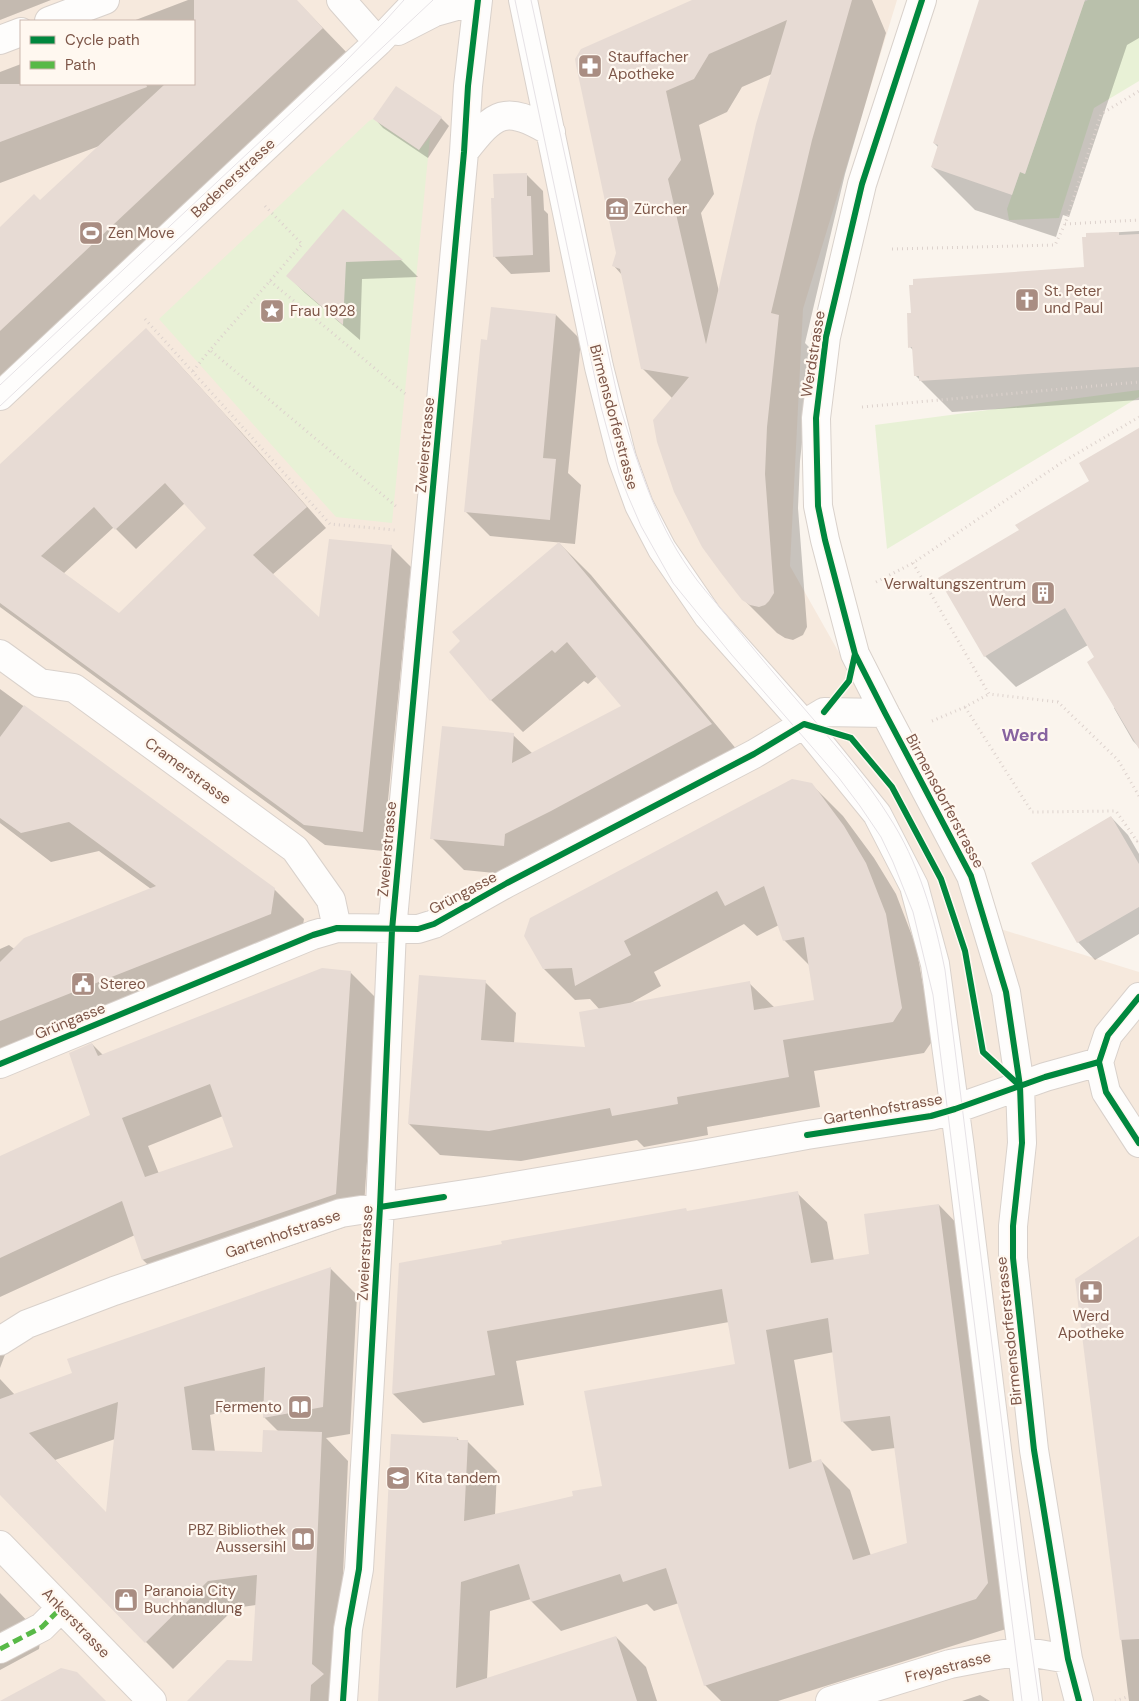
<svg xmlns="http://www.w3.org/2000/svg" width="1139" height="1701" viewBox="0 0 1139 1701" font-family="'DM Sans',sans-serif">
<rect width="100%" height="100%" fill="#faf4ed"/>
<path fill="#f6e9dd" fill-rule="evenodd" d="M0 0H897L803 309 790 566 994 927 1139 972V1701H0ZM21 21H194V84H21Z"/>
<path fill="#e8f1d6" d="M1088 0H1139V81L1094 108 1059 218 1009 220 1007 209 1020 172 1025 174 1084 2Z
M373 119 419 150 430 137 392 523 336 517 159 319 369 121Z
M1139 390V397L887 549 875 425Z"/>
<path fill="#0003" fill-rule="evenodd" d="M0 0H51L0 20Z
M188 0H296L352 58 0 389V239L102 145 0 183V72L21 64V84H194V21H133Z
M694 0H872L886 33 845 174 805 343 812 350 800 461 798 508 807 627 803 635 793 640 785 638 777 633 743 599 673 399 642 368 622 275 614 266 617 253 577 65ZM772 74 719 292 701 213 714 194 699 125 727 112 742 87Z
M981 0H1139V38L1127 45 1069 217 1063 215 1056 237 975 210 932 167 939 148 934 143Z
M441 118 449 126 428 158 383 128 375 119Z
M526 174 543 191 544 210 548 214 550 272 511 274 494 256 495 199Z
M343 211 402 261 418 277 362 279 360 340 305 293 288 276Z
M1139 231V400L952 412 915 375 914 351 910 347 1085 268 1087 234Z
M556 315 581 340 568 473 581 485 575 544 490 536 465 511 489 341Z
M166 350 242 433 326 528 272 575 320 619 391 547 411 567 383 851 325 845 0 607V466ZM185 503 208 528 119 615 63 574 114 527 136 549Z
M1139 430V747L1133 741 1114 708 1115 707 1096 658 1088 645 1016 687 985 656 1021 530 1091 482Z
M559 543 591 575 743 757 536 877 464 870 432 838 513 735 533 754 623 706 597 676 588 684 584 681 523 732 491 700 451 652Z
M0 689 274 889 304 919 300 944 0 1063V949L9 945 55 980 151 889 99 851 51 862 0 823Z
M811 784 843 816 874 858 896 894 916 946 933 1040 924 1053 814 1071 820 1107 707 1127 708 1135 644 1147 637 1140 521 1161 440 1155 409 1124 485 982 516 1013 514 1043 586 1048 600 1010 590 999 575 1000 544 969ZM744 924 757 936 779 925 784 940 810 966 815 1001 775 1008 749 983 629 1004 661 986 654 972Z
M1111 817 1128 835 1139 854V934L1095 960 1078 942 1032 863Z
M350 972 378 1000 363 1221 171 1287 143 1260 135 1235 0 1297V1158L91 1116 92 1044 103 1055ZM223 1116 234 1148 159 1174 148 1146Z
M797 1193 827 1222 834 1261 871 1256 939 1205 968 1235 1006 1629 778 1701H721L705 1685 679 1603 654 1611 647 1604 561 1631 532 1602 531 1599 490 1611 487 1679 616 1637 646 1667 657 1701H379L457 1438 460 1441H467L497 1471 495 1515 574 1497 604 1487 737 1365 729 1322 516 1361 524 1405 423 1423 393 1394 400 1264ZM834 1352 843 1422 872 1451 895 1448 908 1544 871 1556 850 1490 820 1460 812 1463 794 1360Z
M1139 1238V1701H1129L1076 1280Z
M330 1268 357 1295 350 1434 326 1438 348 1461 338 1690 349 1701H203L253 1662 256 1605 235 1608 173 1669 146 1642 0 1483V1379L15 1395 74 1374ZM265 1401 264 1417 279 1432 263 1453 215 1452 210 1415ZM115 1439 107 1514 55 1460Z
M0 1324 12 1336 0 1368Z
M0 1593 41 1635 39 1649 0 1670Z
M980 1695 990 1701H962Z"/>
<path fill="#e7dbd4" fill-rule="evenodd" d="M194 0H297L323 28 0 331V227L34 194 40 200 165 84H194Z
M692 0H852L812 140 771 313 779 315 767 427 765 474 774 593 769 601 765 605 759 607 750 605 742 600 721 573 702 547 674 492 657 442 653 420 689 377 641 369 620 269 612 266 616 253 576 65 575 59 581 49ZM787 20 756 124 706 344 668 179 681 160 666 91 694 79 709 54Z
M979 0H1085L1025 174 1020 172 1012 195 931 167 938 145 933 143Z
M0 84H146L147 87 0 142Z
M396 86 442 117 419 150 373 119Z
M527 173V196H531L533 255 493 257 491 198H494L493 174Z
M343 209 403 260 346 262 343 325 286 276Z
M1119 232V235L1139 234V367L919 381V376H914L912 347 908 348 907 313H911L909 285H913V279L1084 267 1082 237H1086V233Z
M491 307 556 314 543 458 556 459 550 520 464 512 481 339 487 340Z
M146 328 222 411 307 507 253 555 319 617 329 539 392 545 363 832 304 825 0 603V464ZM165 483 206 528 119 613 41 556 94 507 115 530Z
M1139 428V749L1087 662 1094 657 1065 608 984 657 938 578 1019 530 1015 525 1089 481 1079 463Z
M559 542 712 724 551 811 505 834 504 846 430 839 442 726 514 733 512 763 621 706 567 642 555 653 552 650 490 701 449 652 460 641 452 632Z
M24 705 275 888 271 914 0 1021V962L24 938 156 886 69 822 21 833 0 818V737Z
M792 779 812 783 844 826 866 863 886 914 902 1008 893 1022 783 1040 789 1077 677 1097 678 1104 612 1116 610 1108 489 1131 408 1124 419 975 486 980 481 1040 585 1047 579 1012 750 981 754 1010 814 1000 804 937 783 941 764 886 725 906 717 891 624 941 631 955 575 986 572 968 543 969 524 936 530 918Z
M1111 816 1139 864V907L1077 943 1031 863Z
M322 968 351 971 336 1194 142 1260 122 1201 0 1258V1156L90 1115 69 1053 92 1043 98 1056ZM210 1084 233 1147 145 1177 122 1118Z
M798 1191 811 1263 869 1254 864 1214 939 1204 988 1583 976 1599 704 1686 666 1568 623 1582 620 1574 531 1602 519 1564 461 1582 456 1688 616 1636 637 1701H378L391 1434 458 1437 457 1440H468L464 1521 573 1496 572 1491 602 1486 584 1391 735 1364 722 1289 487 1331 495 1375 392 1394 399 1263 502 1244 501 1241 686 1208 687 1211ZM828 1318 841 1422 890 1416 907 1543 853 1560 821 1459 789 1469 766 1330Z
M1139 1236V1639L1120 1640 1075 1279Z
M331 1267 323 1407 263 1418 265 1367 184 1387 192 1450 262 1452 263 1430 322 1432 312 1664 324 1674 311 1685 310 1701H187L227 1660 252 1661 257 1575 208 1581 145 1643 0 1495V1399L72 1373 67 1359ZM118 1402 106 1512 29 1433Z
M61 1668 77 1672 106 1701H0Z"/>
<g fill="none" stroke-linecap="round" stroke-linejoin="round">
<defs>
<path id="minor" d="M341 0 378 42
M523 0 599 367 622 458 639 505 662 549 708 616 804 724 877 814 914 886 935 964 960 1148 1028 1701
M922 0 862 184 826 337 816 418 818 506 825 540 855 654 885 713 971 876 1006 992 1020 1086 1022 1143 1013 1226V1258L1034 1450 1068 1659 1079 1701
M49 21 105 0
M398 31 435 12 478 0
M0 40 21 32
M464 152C495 112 505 104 551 132
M0 396 337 80 378 42 418 0
M0 654 40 683 74 688 295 849 331 900 337 928
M1099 1062 1106 1092 1139 1143
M1099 1062 1108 1035 1139 997
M0 1064 313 935 337 928 418 929 434 924 507 883 754 754 824 712 885 713
M0 1341 27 1324 114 1291 341 1213 485 1191 697 1155 807 1135 931 1116 955 1109 1045 1077 1099 1062
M0 1545 152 1701
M0 1649 42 1627 61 1608
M343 1701 348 1629 359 1569 380 1207 392 930 464 152 468 86 478 0
M830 1701 950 1664 992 1656 1022 1651 1068 1659"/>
</defs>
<use href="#minor" stroke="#d9d1cb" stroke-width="30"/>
<path stroke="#ddd2cd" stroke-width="3" stroke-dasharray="1 4" stroke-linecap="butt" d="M265 206 302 244 210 350 397 507
M1065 224 1139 220
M892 249 1055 245 1065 224 1101 114 1139 91
M270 281 408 396
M145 319 330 524 395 530
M193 371 210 350
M862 407 1139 382
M913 563 989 694 1058 702 1118 760 1139 796
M876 582 913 563 1061 463 1139 417
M965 707 1032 812 1116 811 1137 841 1139 840
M932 721 965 707 989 694
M1115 1701 1127 1697"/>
<use href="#minor" stroke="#fefdfc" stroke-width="28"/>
<path stroke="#e6e2e6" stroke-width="1" d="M515 0 601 407 619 473 628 496 641 526 673 583 731 654 839 778 860 806 881 837 893 862 913 912 933 995 1022 1701
M531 0 619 403C637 461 654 519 689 569 699 584 711 597 722 610 752 648 783 684 814 720 840 751 867 781 888 815 919 862 934 916 945 970L1018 1552 1039 1701
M0 385 342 65 386 20 404 0
M0 406 433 0"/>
<path stroke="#58b947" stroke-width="5" stroke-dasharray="10 5" stroke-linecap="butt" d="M0 1649 42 1627 61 1608"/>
<defs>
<path id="cycleway" d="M922 0 862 184 826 337 816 418 818 506 825 540 855 654 885 713 971 876 1006 992 1020 1086 1022 1143 1013 1226V1258L1034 1450 1068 1659 1079 1701
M824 712 849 681 855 654
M1099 1062 1106 1092 1139 1143
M1099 1062 1108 1035 1139 997
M0 1064 313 935 337 928 418 929 434 924 507 883 754 754 804 724 851 738 892 787 941 879 965 951 983 1052 1020 1086
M807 1135 931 1116 955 1109 1045 1077 1099 1062
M380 1207 444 1197
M343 1701 348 1629 359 1569 380 1207 392 930 464 152 468 86 478 0"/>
</defs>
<use href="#cycleway" stroke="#fff8f0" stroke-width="9"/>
<use href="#cycleway" stroke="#00873e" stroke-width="6"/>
</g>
<defs>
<symbol id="pharmacy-square" viewBox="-11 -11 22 22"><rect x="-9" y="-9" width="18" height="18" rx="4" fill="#a98d82" stroke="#fff8f0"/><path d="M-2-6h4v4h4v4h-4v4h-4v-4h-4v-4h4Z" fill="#fff"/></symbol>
<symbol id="museum-square" viewBox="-11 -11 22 22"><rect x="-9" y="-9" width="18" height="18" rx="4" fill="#a98d82" stroke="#fff8f0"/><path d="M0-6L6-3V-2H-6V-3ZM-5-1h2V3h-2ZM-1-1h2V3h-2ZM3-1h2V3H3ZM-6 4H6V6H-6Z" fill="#fff"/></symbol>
<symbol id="stadium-square" viewBox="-11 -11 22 22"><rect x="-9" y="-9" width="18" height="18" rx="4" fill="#a98d82" stroke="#fff8f0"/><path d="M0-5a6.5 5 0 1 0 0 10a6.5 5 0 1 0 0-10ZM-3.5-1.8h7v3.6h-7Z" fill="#fff"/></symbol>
<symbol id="church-square" viewBox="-11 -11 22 22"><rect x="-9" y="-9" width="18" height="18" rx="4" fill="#a98d82" stroke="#fff8f0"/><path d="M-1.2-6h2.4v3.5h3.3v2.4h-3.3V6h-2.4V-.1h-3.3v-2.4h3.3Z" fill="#fff"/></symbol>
<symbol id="sight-square" viewBox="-11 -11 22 22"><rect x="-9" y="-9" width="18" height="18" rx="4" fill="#a98d82" stroke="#fff8f0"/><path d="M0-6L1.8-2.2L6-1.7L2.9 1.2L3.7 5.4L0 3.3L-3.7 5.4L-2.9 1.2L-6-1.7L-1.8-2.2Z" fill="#fff"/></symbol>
<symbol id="building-square" viewBox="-11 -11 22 22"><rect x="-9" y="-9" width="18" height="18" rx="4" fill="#a98d82" stroke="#fff8f0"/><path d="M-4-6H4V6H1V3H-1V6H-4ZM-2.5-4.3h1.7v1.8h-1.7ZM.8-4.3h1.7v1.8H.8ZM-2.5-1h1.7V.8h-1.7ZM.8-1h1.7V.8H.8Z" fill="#fff"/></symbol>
<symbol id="civic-square" viewBox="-11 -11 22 22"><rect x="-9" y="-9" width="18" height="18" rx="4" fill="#a98d82" stroke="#fff8f0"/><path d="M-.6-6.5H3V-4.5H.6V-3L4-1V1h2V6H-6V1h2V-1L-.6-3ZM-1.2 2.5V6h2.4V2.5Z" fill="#fff"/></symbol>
<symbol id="library-square" viewBox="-11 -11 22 22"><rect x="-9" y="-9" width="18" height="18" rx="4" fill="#a98d82" stroke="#fff8f0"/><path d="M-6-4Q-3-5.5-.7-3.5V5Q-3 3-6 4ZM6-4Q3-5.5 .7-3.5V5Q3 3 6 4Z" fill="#fff"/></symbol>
<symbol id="school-square" viewBox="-11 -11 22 22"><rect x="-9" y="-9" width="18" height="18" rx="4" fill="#a98d82" stroke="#fff8f0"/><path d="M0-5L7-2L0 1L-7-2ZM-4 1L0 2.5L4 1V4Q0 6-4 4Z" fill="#fff"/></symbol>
<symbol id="shop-square" viewBox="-11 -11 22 22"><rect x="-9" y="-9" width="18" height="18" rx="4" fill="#a98d82" stroke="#fff8f0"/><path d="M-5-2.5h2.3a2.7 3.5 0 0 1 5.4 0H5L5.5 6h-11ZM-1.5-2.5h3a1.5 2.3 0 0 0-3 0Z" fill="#fff"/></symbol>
</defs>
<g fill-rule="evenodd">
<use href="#pharmacy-square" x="576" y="52" width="28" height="28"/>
<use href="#museum-square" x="603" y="195" width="28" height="28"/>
<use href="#stadium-square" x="77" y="219" width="28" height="28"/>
<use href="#church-square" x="1013" y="286" width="28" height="28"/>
<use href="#sight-square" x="258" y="297" width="28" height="28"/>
<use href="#building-square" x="1029" y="579" width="28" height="28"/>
<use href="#civic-square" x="69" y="970" width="28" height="28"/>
<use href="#pharmacy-square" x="1077" y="1278" width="28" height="28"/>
<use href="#library-square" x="286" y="1393" width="28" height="28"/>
<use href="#school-square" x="384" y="1464" width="28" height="28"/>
<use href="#library-square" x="289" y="1525" width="28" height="28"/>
<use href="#shop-square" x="112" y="1586" width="28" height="28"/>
</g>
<g text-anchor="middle" stroke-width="4.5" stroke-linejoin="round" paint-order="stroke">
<g font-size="15" fill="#7d5648" stroke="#fff8f0" text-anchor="start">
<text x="608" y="62">Stauffacher<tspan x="608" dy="17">Apotheke</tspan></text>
<text x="634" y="214">Zürcher</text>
<text x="108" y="238">Zen Move</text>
<text x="1044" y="296">St. Peter<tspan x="1044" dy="17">und Paul</tspan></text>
<text x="290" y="316">Frau 1928</text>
<text x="1026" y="589" text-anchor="end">Verwaltungszentrum<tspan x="1026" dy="17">Werd</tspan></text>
<text x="100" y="989">Stereo</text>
<text x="1091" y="1321" text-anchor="middle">Werd<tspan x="1091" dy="17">Apotheke</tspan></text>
<text x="282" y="1412" text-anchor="end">Fermento</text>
<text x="416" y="1483">Kita tandem</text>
<text x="286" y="1535" text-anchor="end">PBZ Bibliothek<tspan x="286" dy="17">Aussersihl</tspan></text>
<text x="144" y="1596">Paranoia City<tspan x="144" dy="17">Buchhandlung</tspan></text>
</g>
<g font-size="15" fill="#7d5648" stroke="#fff8f0">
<text transform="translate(233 178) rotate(-43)" y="5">Badenerstrasse</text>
<text transform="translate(813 354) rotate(-81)" y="5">Werdstrasse</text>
<text transform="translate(614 417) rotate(75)" y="5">Birmensdorferstrasse</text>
<text transform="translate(425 445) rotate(-85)" y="5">Zweierstrasse</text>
<text transform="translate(188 771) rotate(36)" y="5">Cramerstrasse</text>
<text transform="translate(945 801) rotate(62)" y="5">Birmensdorferstrasse</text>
<text transform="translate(387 849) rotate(-85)" y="5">Zweierstrasse</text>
<text transform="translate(463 893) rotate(-28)" y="5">Grüngasse</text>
<text transform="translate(70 1021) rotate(-22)" y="5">Grüngasse</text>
<text transform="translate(883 1109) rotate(-10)" y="5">Gartenhofstrasse</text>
<text transform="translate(283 1234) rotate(-19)" y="5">Gartenhofstrasse</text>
<text transform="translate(365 1253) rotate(-87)" y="5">Zweierstrasse</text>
<text transform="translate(1009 1331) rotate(-96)" y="5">Birmensdorferstrasse</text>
<text transform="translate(76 1623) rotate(46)" y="5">Ankerstrasse</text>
<text transform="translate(948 1667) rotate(-14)" y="5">Freyastrasse</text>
</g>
<g font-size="18" font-weight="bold" fill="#8763a0" stroke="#fff8f0">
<text x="1025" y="741">Werd</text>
</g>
</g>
<rect x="20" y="20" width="175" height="65" fill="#fff8f0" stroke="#cbb7ad"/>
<rect x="30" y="36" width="25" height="8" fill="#00873e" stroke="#cbb7ad"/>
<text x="65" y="45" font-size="15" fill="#7d5648">Cycle path</text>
<rect x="30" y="61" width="25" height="8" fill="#58b947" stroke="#cbb7ad"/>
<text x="65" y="70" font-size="15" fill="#7d5648">Path</text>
</svg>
